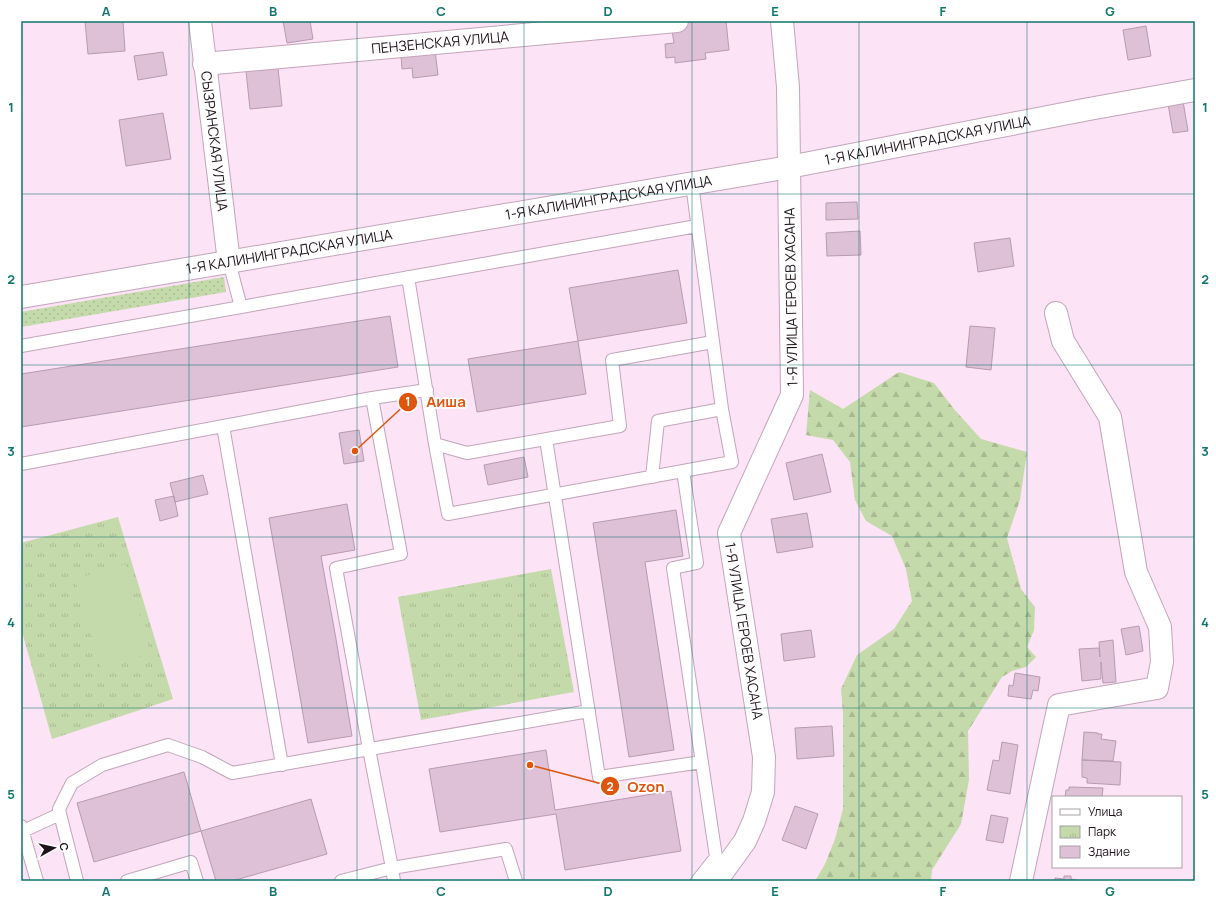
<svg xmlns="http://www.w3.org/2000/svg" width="1216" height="902" viewBox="0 0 1216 902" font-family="Manrope,sans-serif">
<defs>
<pattern id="grass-dots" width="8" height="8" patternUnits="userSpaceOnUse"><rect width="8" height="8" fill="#c5daaa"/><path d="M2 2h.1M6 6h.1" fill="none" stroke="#a9ba92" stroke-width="1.8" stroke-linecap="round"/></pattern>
<pattern id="forest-firs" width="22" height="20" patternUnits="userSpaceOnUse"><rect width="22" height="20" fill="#c5daaa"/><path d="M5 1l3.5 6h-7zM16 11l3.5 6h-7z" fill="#a9ba92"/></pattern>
<pattern id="park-tufts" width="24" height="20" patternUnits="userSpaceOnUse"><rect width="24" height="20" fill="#c5daaa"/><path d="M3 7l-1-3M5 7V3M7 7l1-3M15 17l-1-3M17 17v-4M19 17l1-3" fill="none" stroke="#a9ba92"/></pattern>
</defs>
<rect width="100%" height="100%" fill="#fce3f5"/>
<path fill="url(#grass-dots)" d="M224 277 226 292 21 327V312Z"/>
<path fill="url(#forest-firs)" d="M899 372 934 383 954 409 981 439 1027 452 1020 500 1007 538 1021 589 1035 607 1034 630 1027 647 1036 657 1026 667 1012 671 1002 677 968 731 969 780 961 824 932 870 931 881H815L825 864 835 839 843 809V713L841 689 857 655 894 629 912 601 906 569 892 536 866 521 855 500 850 462 833 440 806 435 810 390 843 409Z"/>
<path fill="url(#park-tufts)" d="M118 517 173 699 52 739 21 628V543Z
M551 569 574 692 421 720 398 597Z"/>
<path fill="#c5daaa" d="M125 564 150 653 101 668 75 579Z"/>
<path fill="#dec0d7" stroke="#b89bb1" d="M85 21H123L125 51 88 54Z
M283 21H310L313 39 287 43Z
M698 21H726L729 50 705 53 706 59 675 63V57L666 58 665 44 674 43 671 24Z
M1146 26 1151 56 1128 60 1123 30Z
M435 50 438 75 413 78 412 68 402 69 401 55Z
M163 52 167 75 138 80 134 56Z
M278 68 282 106 250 109 246 71Z
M1183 101 1188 131 1173 133 1168 104Z
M163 113 171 159 126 166 119 120Z
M857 202 858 219 826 220V203Z
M860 231 861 255 827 256 826 233Z
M1010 238 1014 266 978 272 974 243Z
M678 270 687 323 578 341 569 288Z
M390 316 398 367 21 427V374Z
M970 326 995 328 991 370 966 367Z
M578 341 586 394 477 412 468 359Z
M359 430 364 461 344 464 339 433Z
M822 454 831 492 794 500 786 463Z
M524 457 528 477 488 485 484 465Z
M203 475 208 494 175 502 170 483Z
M174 496 178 516 160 521 155 500Z
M347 504 355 550 321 556 336 639 352 736 308 743 269 518Z
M676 510 683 556 645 562 674 750 629 757 593 523Z
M807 513 813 547 777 553 771 519Z
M1139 626 1143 651 1126 655 1121 629Z
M811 630 815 657 784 661 781 634Z
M1113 640 1116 682 1103 683 1101 662V679L1082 681 1079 649 1099 648 1100 657 1099 642Z
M1015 673 1040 677 1038 691 1033 690 1031 699 1008 696 1009 685 1013 686Z
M832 726 834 756 797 759 795 728Z
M1084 732 1098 733V734H1102L1101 739 1116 741 1113 761 1082 760Z
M1002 742 1018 745 1010 794 987 790 993 760 999 761Z
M546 750 555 810 671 791 681 851 565 870 556 814 440 832 429 769Z
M1082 760 1121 762 1120 785 1087 783V778L1082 777Z
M184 772 201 831 94 862 77 803Z
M1069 787 1103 788 1102 797H1065L1066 790H1069Z
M311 799 327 854 232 881H216L201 831Z
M795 806 818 814 806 849 782 840Z
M991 815 1008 818 1003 843 986 840Z
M1064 876H1071V879L1077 880V881H1055V878L1064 879Z"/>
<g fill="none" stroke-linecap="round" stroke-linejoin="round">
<defs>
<path id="lane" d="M229 262 241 307
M408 277 435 444 448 514 732 462 722 409
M21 346 697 226
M372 398 401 554 336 568 369 749 392 868 506 849 516 881
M223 426 282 765
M546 439 599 777 702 762
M435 444 467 453 620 426 612 360 713 342
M21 464 372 398 427 390
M683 471 697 563 673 568 716 857 697 881
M652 477 658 421 722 409 692 184
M60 814 59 809 72 783 102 765 168 745 202 757 232 773 589 711
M21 826 37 881
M21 832 60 814 77 881
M127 881 191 862 197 881
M341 881 392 868 394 881"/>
<g id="street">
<path id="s1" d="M200 21 229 262"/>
<path id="s2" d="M204 64 677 21"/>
<path id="s3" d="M21 297 789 167 1089 109 1195 90"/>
<path d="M716 881 745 841 754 821 763 792 764 757 729 533 792 395 788 87 782 21"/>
<path d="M1021 881 1059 705 1157 688 1162 662 1160 627 1136 572 1110 417 1063 341 1056 313"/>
</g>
</defs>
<use href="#lane" stroke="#c2a5ba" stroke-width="14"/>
<use href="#street" stroke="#c2a5ba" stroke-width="24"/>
<use href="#lane" stroke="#fff" stroke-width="12"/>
<use href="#street" stroke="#fff" stroke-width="22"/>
</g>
<path fill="none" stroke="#0f766e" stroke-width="1" stroke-opacity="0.55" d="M189 21V881M357 21V881M524 21V881M692 21V881M859 21V881M1027 21V881M21 194H1195M21 365H1195M21 537H1195M21 708H1195"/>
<g text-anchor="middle" stroke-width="3.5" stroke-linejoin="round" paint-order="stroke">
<g font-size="14" fill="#1f141c" stroke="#fff">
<text dy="5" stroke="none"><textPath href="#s2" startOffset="237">ПЕНЗЕНСКАЯ УЛИЦА</textPath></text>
<text dy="5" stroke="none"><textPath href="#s3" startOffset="920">1-Я КАЛИНИНГРАДСКАЯ УЛИЦА</textPath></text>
<text dy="5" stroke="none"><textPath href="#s1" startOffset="121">СЫЗРАНСКАЯ УЛИЦА</textPath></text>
<text dy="5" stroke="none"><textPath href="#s3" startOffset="596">1-Я КАЛИНИНГРАДСКАЯ УЛИЦА</textPath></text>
<text dy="5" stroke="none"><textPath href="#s3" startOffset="272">1-Я КАЛИНИНГРАДСКАЯ УЛИЦА</textPath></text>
<text transform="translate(791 297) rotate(-91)" y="5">1-Я УЛИЦА ГЕРОЕВ ХАСАНА</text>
<text transform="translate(744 631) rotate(81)" y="5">1-Я УЛИЦА ГЕРОЕВ ХАСАНА</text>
</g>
</g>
<path fill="none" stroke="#de560d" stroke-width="1.5" d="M355 451L408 402M530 765L610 786"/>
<g fill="#de560d" stroke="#fff" stroke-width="1.5">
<circle cx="355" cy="451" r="4"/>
<circle cx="530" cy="765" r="4"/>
<circle cx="408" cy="402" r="10"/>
<circle cx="610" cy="786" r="10"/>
</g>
<g font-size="12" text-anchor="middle" font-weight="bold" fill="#fff">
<text x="408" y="406">1</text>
<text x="610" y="791">2</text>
</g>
<g font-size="15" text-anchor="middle" font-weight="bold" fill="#de560d" stroke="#fff" stroke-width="3.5" stroke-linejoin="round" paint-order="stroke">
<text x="446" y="407">Аиша</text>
<text x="646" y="792">Ozon</text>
</g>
<rect width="1216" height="902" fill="none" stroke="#ffffff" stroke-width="44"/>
<rect x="1052" y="796" width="130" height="72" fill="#ffffff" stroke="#a5a1a4"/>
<rect x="1060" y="809" width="20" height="6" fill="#ffffff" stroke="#a5a1a4"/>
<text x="1088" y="816" font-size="12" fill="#1f141c">Улица</text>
<rect x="1060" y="826" width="20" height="12" fill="url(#park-tufts)" stroke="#a5a1a4"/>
<text x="1088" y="836" font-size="12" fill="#1f141c">Парк</text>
<rect x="1060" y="846" width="20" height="12" fill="#dec0d7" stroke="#a5a1a4"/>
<text x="1088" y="856" font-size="12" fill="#1f141c">Здание</text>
<g transform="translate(54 848) rotate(82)" stroke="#ffffff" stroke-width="3" paint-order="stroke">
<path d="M0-3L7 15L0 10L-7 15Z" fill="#1f141c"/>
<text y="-6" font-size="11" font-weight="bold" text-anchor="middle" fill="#1f141c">С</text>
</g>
<rect x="22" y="22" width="1172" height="858" fill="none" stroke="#0f766e" stroke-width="1.5"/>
<g font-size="13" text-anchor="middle" font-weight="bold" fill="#0f766e">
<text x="106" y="16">A</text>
<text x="273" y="16">B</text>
<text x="441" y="16">C</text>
<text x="608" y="16">D</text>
<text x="775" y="16">E</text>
<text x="943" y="16">F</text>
<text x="1110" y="16">G</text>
<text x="11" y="112">1</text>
<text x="1205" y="112">1</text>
<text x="11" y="284">2</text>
<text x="1205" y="284">2</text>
<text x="11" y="456">3</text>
<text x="1205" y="456">3</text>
<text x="11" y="627">4</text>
<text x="1205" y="627">4</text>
<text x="11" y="799">5</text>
<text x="1205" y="799">5</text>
<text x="106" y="896">A</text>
<text x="273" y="896">B</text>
<text x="441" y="896">C</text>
<text x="608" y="896">D</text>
<text x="775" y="896">E</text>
<text x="943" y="896">F</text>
<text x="1110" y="896">G</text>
</g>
</svg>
